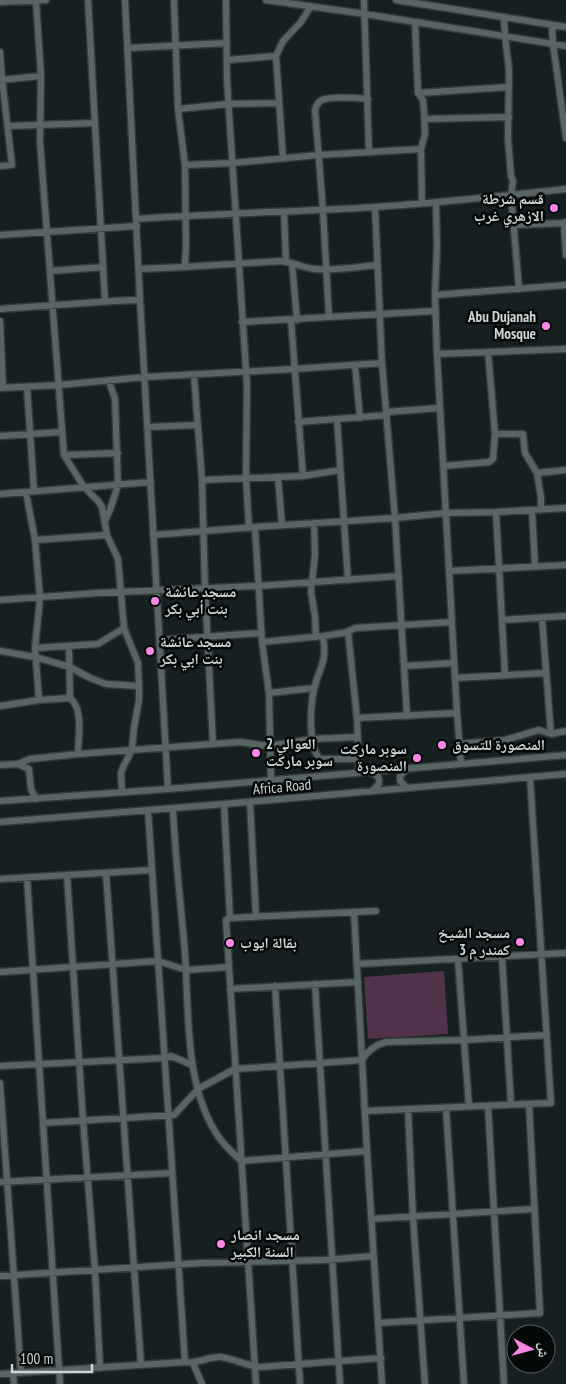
<svg xmlns="http://www.w3.org/2000/svg" width="566" height="1384" viewBox="0 0 566 1384" font-family="'PT Sans Narrow','Noto Naskh Arabic',sans-serif">
<rect width="100%" height="100%" fill="#162020"/>
<path fill="#50334a" d="M444 971 448 1034 368 1039 364 977Z"/>
<g fill="none" stroke-linecap="round" stroke-linejoin="round">
<defs>
<path id="minor" d="M36 0 41 76 40 142 64 455 84 487 98 501 102 507 107 535 118 559 124 628 138 663 139 686V700L134 728 132 750 123 767 121 773 122 792
M88 0 105 301
M125 0 140 300 168 789
M174 0 178 109 185 165 186 246 185 263 184 267
M226 0 227 81 247 385 246 478 249 528
M266 0 365 14 566 46
M364 0 369 152
M396 0 566 27
M0 2 46 0
M504 17 505 36 509 70 508 138 511 176 513 181 511 195 519 289
M415 22 418 93 423 100 424 110 425 134 421 149 422 203
M552 25 553 44 566 138
M128 48 227 43
M0 52 2 79 12 165 0 166
M227 60 276 56
M0 80 41 76
M418 93 509 87
M178 109 228 104 279 103
M425 119 509 117
M8 126 95 123
M283 158 276 56 283 41 301 22 311 6
M185 165 232 163 319 155 421 149
M436 203 437 247 435 295 437 354 457 713 461 764
M375 207 382 363 395 518 407 716
M284 212 286 261
M136 219C216 213 296 212 376 207 440 203 503 196 566 189
M566 222 564 223 566 255
M514 225 564 223
M0 235 137 226
M292 263 297 320
M139 269 184 267 281 261C293 262 303 268 315 269 335 271 357 267 377 265
M50 271 103 267
M435 295 566 285
M0 309 113 301 140 300
M329 317 323 210 315 110C316 106 318 102 322 100 332 96 357 98 368 99
M291 320 303 476
M0 321 3 388
M242 322 435 311
M437 354 566 349
M355 365 360 418
M194 375 202 480 205 589 213 744
M27 387 34 491
M0 388 59 385 145 377 294 369 382 363
M386 412 440 408
M337 419 348 580
M298 422 387 415
M148 427 198 425
M495 434H523L525 453 537 473 541 497V510
M0 436 62 432
M64 455 118 453
M443 466 489 462 493 459 495 434 488 352
M537 473 566 470
M278 477 282 525
M202 480 303 476 340 470
M26 492 35 540 40 598 35 648 39 700 70 698
M0 494 151 482
M532 510 535 566
M496 512 505 675
M105 521 110 510 118 485 115 399 109 381
M314 523 315 555 311 591 315 617 316 637
M255 527 262 642 269 693 271 779
M153 535 255 527 395 518 446 513 496 512 566 508
M35 540 107 535
M449 571 566 565
M0 600 97 593 258 586 399 576
M542 618 551 734
M502 620 566 616
M348 631 357 718 359 772
M323 636C324 643 325 649 324 656 323 666 317 676 315 686 310 702 308 745 319 758L322 759H359
M160 640 261 633
M262 642 323 636 343 633 356 628 452 622
M69 646 70 698C84 709 78 738 78 754
M35 648 98 644 124 628
M0 651 35 657 70 667 90 678 106 684 139 686
M404 666 454 663
M455 678 545 673
M269 693 314 688
M0 706 39 700
M357 718 457 713
M460 744 505 740 539 730 551 734 566 731
M18 764 29 769 31 789 36 799
M0 765 18 764 30 759 78 754 240 742 269 746 312 739 358 737
M369 772 378 776 379 780V784L372 791
M407 788 400 781V776L408 768
M0 801 168 789 566 755
M250 802 256 917
M224 804 230 918
M173 808C175 857 181 905 185 953 189 1012 184 1089 220 1139 226 1147 234 1154 241 1161L367 1151
M148 810 185 1362
M0 822 224 804 566 774
M106 873 141 1365
M67 875 83 1120 95 1270 100 1368
M27 878 60 1384
M0 879 152 870
M354 912 367 1151 382 1384
M502 957 511 1104
M458 959 469 1107
M357 964 566 953
M0 972 158 961 186 970 229 967
M315 984 340 1384
M275 986 300 1384
M230 989 358 982
M0 1066 165 1058 171 1056 176 1058 192 1065
M0 1083 21 1373
M488 1106 504 1384
M446 1108 464 1384
M408 1109 413 1217 425 1384
M365 1111 551 1103 530 777
M43 1123 174 1115 198 1089 235 1069 362 1060C368 1050 375 1045 386 1042L464 1040 547 1035
M0 1182 172 1173
M371 1219 534 1209
M0 1276 201 1263 325 1260 373 1256
M379 1323 540 1313 529 1104
M193 1363 202 1384
M13 1373 14 1384
M0 1374 185 1362C198 1364 209 1356 221 1357 235 1359 247 1366 261 1367L381 1358
M256 1384 226 920 230 918 376 911"/>
</defs>
<use href="#minor" stroke="#343a3a" stroke-width="9"/>
<use href="#minor" stroke="#596565" stroke-width="6"/>
</g>
<g fill="#fb87e5" stroke="#050909" stroke-width="2">
<circle cx="554" cy="208" r="5"/>
<circle cx="546" cy="326" r="5"/>
<circle cx="155" cy="601" r="5"/>
<circle cx="150" cy="651" r="5"/>
<circle cx="442" cy="745" r="5"/>
<circle cx="256" cy="753" r="5"/>
<circle cx="417" cy="758" r="5"/>
<circle cx="520" cy="942" r="5"/>
<circle cx="230" cy="943" r="5"/>
<circle cx="221" cy="1244" r="5"/>
</g>
<g text-anchor="middle" stroke-width="5" stroke-linejoin="round" paint-order="stroke">
<g font-size="15" font-weight="bold" fill="#ced4d4" stroke="#050909" text-anchor="start">
<text x="544" y="204" text-anchor="end">قسم شرطة<tspan x="544" dy="17">الازهري غرب</tspan></text>
<text x="536" y="322" text-anchor="end">Abu Dujanah<tspan x="536" dy="17">Mosque</tspan></text>
<text x="165" y="597">مسجد عائشة<tspan x="165" dy="17">بنت أبي بكر</tspan></text>
<text x="160" y="647">مسجد عائشة<tspan x="160" dy="17">بنت ابي بكر</tspan></text>
<text x="266" y="749">العوالي 2<tspan x="266" dy="17">سوبر ماركت</tspan></text>
<text x="452" y="750">المنصورة للتسوق</text>
<text x="407" y="754" text-anchor="end">سوبر ماركت<tspan x="407" dy="17">المنصورة</tspan></text>
<text x="510" y="938" text-anchor="end">مسجد الشيخ<tspan x="510" dy="17">كمندر م 3</tspan></text>
<text x="240" y="948">بقالة ايوب</text>
<text x="231" y="1240">مسجد انصار<tspan x="231" dy="17">السنة الكبير</tspan></text>
</g>
<g font-size="15" fill="#ced4d4" stroke="#050909">
<text transform="translate(282 787) rotate(-5)" y="5">Africa Road</text>
</g>
</g>
<g transform="translate(531 1349) rotate(96)"><circle r="24" fill="#050909" stroke="#555a5a"/>
<path d="M0-4L9 19L0 12L-9 19Z" fill="#fb87e5"/>
<text y="-8" font-size="14" font-weight="bold" text-anchor="middle" fill="#ced4d4">ش</text>
</g>
<path d="M12 1364v8h80v-8" fill="none" stroke="#ced4d4" stroke-width="2.5"/>
<text x="20" y="1364" font-size="15" fill="#ced4d4" stroke="#050909" stroke-width="4" paint-order="stroke">100 m</text>
</svg>
